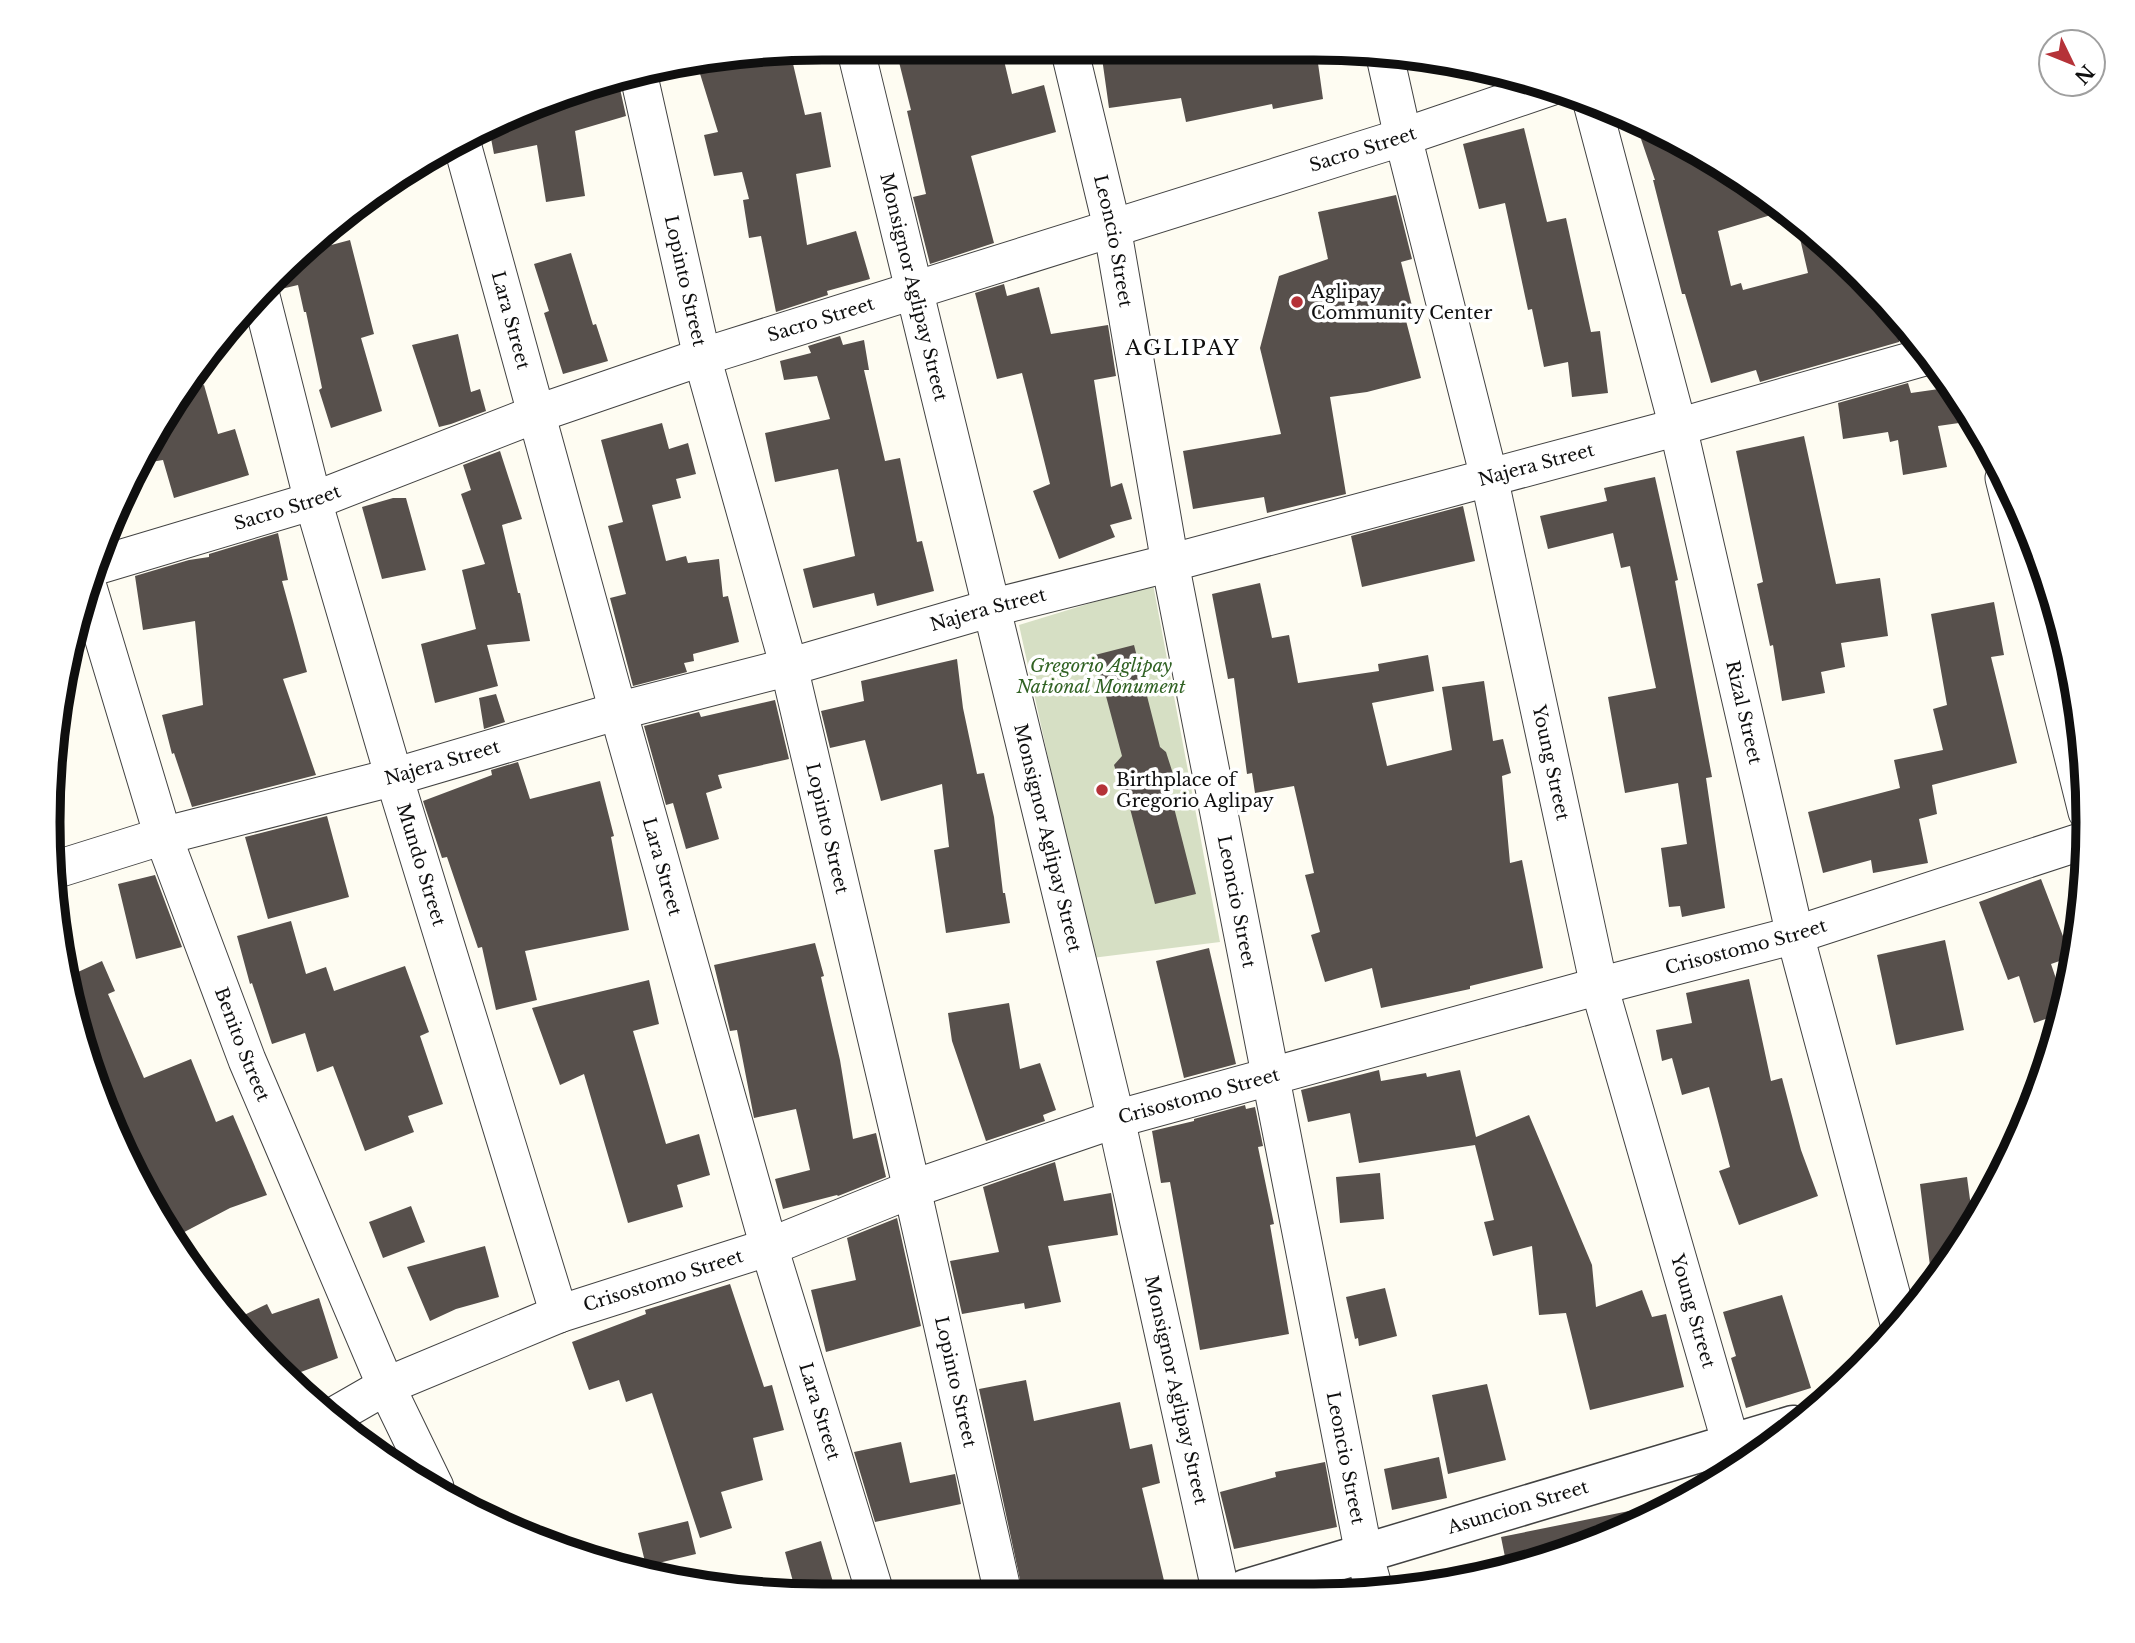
<svg xmlns="http://www.w3.org/2000/svg" width="2135" height="1643" viewBox="0 0 2135 1643" font-family="'Libre Baskerville',serif">
<rect width="100%" height="100%" fill="#fefcf2"/>
<path fill="#d6dfc4" d="M1153 584 1220 942 1092 958 1019 625Z"/>
<path fill="#57504c" d="M941 48H1001L1012 94 1044 85 1056 132 971 156 994 243 930 264 913 197 926 194 907 111 911 110 898 58Z
M1219 48 1316 49 1323 99 1273 109 1272 104 1186 122 1181 98 1109 108 1102 58 1169 49 1170 59Z
M790 51 805 115 821 112 831 167 796 174 807 245 856 231 870 279 827 291 828 295 776 312 761 236 749 238 743 200 749 199 742 172 714 176 704 135 718 132 697 64Z
M617 75 626 116 575 131 585 196 546 202 537 145 494 154 489 128Z
M1524 128 1547 222 1566 218 1591 332 1600 331 1608 393 1572 397 1568 362 1544 367 1532 309 1528 310 1505 203 1479 209 1463 144Z
M1663 132 1787 210 1718 231 1731 286 1741 283 1743 290 1808 273 1795 217 1861 274 1895 316 1901 339H1899V342L1760 382 1756 370 1711 383 1685 294H1682L1653 180H1655L1641 139Z
M1396 195 1412 259 1401 262 1413 310 1404 313 1421 378 1367 392 1330 397 1346 494 1267 513 1264 497 1193 509 1183 451 1281 434 1260 348 1279 276 1328 259 1318 212Z
M318 240 320 248 350 240 374 334 361 338 382 411 331 428 319 390 322 388 306 312H304L298 285 281 289 273 276Z
M571 253 593 325 596 324 608 361 563 374 544 313 549 311 534 264Z
M1004 284 1007 296 1039 287 1051 334 1108 325 1116 376 1094 380 1111 487 1122 483 1132 519 1110 525 1115 537 1059 559 1033 491 1050 484 1022 373 997 379 975 293Z
M458 334 471 392 480 389 486 411 451 424 439 427 412 345Z
M840 336 843 345 864 340 869 370H864L885 461 900 458 917 542 922 541 934 591 877 606 874 593 813 608 803 569 855 556 838 469 775 482 765 433 830 419 817 376 784 380 780 361 811 353 808 346Z
M1908 383 1911 393 1953 387 1959 423 1938 426 1947 467 1903 475 1898 440 1890 442 1888 432 1843 439 1838 403Z
M204 385 218 434 235 429 249 475 174 498 163 460 139 464 151 435 185 390Z
M662 423 669 449 688 443 696 474 676 479 681 498 652 505 666 561 686 556 688 563 719 559 723 597 728 596 739 642 693 654 694 661 684 663 687 672 633 686 610 598 626 594 608 526 623 522 601 440Z
M1804 436 1836 584 1880 578 1888 636 1841 643 1845 667 1821 672 1825 693 1782 701 1773 645 1770 646 1757 584 1763 582 1736 451Z
M500 451 522 519 502 525 518 593H520L530 641 487 645 498 686 435 703 421 644 476 629 462 570 485 564 461 494 471 490 463 465Z
M1655 477 1678 580 1675 581 1712 777 1706 778 1725 908 1682 917 1680 906 1669 907 1661 848 1687 844 1678 783 1625 793 1608 697 1656 688 1630 566 1621 568 1613 533 1548 549 1540 516 1607 501 1604 488Z
M393 498H406L426 570 382 579 362 507Z
M1463 506 1475 561 1362 587 1351 536Z
M278 533 288 580 282 581 307 672 283 679 316 775 192 807 174 753 172 754 162 715 203 705 195 621 143 630 135 576 189 560 209 557V554Z
M1260 583 1272 638 1289 635 1298 683 1379 671 1378 664 1428 655 1434 691 1372 703 1387 766 1452 750 1442 687 1484 681 1493 741 1503 739 1511 773 1502 776 1510 863 1522 860 1543 968 1470 986V989L1381 1008 1372 968 1325 982 1311 935 1320 932 1305 875 1314 873 1294 786 1255 793 1252 773 1247 774 1234 678 1228 679 1212 594Z
M1994 602 2004 655 1991 657 2017 763 1932 785 1937 814 1919 819 1928 863 1873 873 1871 860 1823 873 1808 812 1900 788 1894 760 1943 750 1933 709 1947 705 1931 614Z
M1134 645 1160 747 1166 752 1175 780 1169 788 1196 894 1155 904 1127 797 1123 793 1114 765 1122 756 1095 655Z
M957 659 963 708 977 774 984 773 994 817 1003 893H1005L1010 923 946 933 934 850 949 847 942 784 881 801 865 740 830 748 821 711 864 701 861 681Z
M496 694 505 722 484 729 479 698Z
M775 700 789 759 718 775 722 788 706 793 719 839 686 849 673 803 666 805 644 726 699 712 701 717Z
M518 762 530 799 600 781 614 836 611 837 629 930 525 951 537 1000 496 1010 482 947 478 948 447 857 442 858 423 801 492 775 491 770Z
M327 816 349 897 268 919 245 837Z
M155 875 182 947 136 959 118 884Z
M2041 879 2071 957 2051 964 2064 1002 2060 1014 2034 1023 2019 976 2008 980 1979 902Z
M291 921 306 974 326 967 334 991 405 966 429 1032 420 1036 443 1104 408 1116 414 1132 365 1151 333 1066 317 1072 305 1033 272 1044 252 983 250 984 237 936Z
M1945 940 1964 1030 1896 1045 1877 955Z
M815 943 824 976 821 977 840 1060 853 1139 876 1133 886 1177 838 1196 837 1195 783 1209 775 1179 810 1170 796 1109 754 1118 737 1030 730 1031 714 965Z
M1209 948 1236 1064 1184 1078 1156 961Z
M102 961 115 991 108 994 144 1078 191 1059 216 1122 233 1115 267 1195 230 1208 171 1239 88 1070 83 1046 88 1043 79 1022 82 1021 71 997 67 977Z
M1749 979 1771 1081 1782 1078 1801 1150 1818 1196 1739 1225 1719 1171 1730 1167 1709 1087 1682 1095 1672 1058 1662 1061 1656 1030 1692 1023 1686 993Z
M649 980 659 1024 633 1031 666 1144 699 1134 710 1175 677 1185 683 1207 628 1223 584 1074 560 1085 532 1008Z
M1009 1003 1020 1069 1040 1063 1056 1110 1043 1115 1045 1121 986 1141 952 1041 948 1013Z
M1379 1070 1381 1081 1426 1073 1427 1077 1460 1070 1476 1137 1529 1115 1592 1265 1596 1307 1642 1290 1652 1317 1666 1314 1684 1387 1590 1410 1566 1313 1539 1315 1532 1246 1493 1256 1484 1222 1494 1220 1475 1145 1359 1163 1350 1113 1308 1122 1301 1090Z
M1245 1105 1246 1109 1255 1107 1263 1146 1258 1147 1274 1224 1270 1225 1289 1334 1200 1350 1170 1182 1161 1183 1152 1131 1194 1121V1119Z
M1055 1162 1064 1201 1111 1193 1118 1235 1048 1246 1061 1302 1025 1309 1024 1303 962 1314 950 1261 999 1252 983 1187Z
M1380 1173 1384 1219 1340 1223 1336 1177Z
M1967 1177 1973 1222 1957 1252 1932 1282 1920 1184Z
M411 1206 425 1242 383 1258 369 1222Z
M897 1218 921 1326 826 1352 811 1290 856 1280 847 1238Z
M485 1246 499 1297 456 1309 430 1321 407 1267Z
M730 1284 764 1387 772 1385 784 1430 753 1438 763 1480 721 1492 732 1528 700 1538 652 1393 626 1402 619 1380 589 1390 572 1342 646 1314 645 1310Z
M1385 1288 1397 1336 1359 1346 1358 1338 1355 1339 1346 1297Z
M1782 1295 1811 1388 1746 1408 1731 1358 1736 1356 1723 1312Z
M319 1298 338 1358 285 1378 274 1369 234 1320 267 1304 272 1314Z
M1026 1380 1034 1421 1120 1402 1130 1449 1152 1444 1160 1483 1142 1488 1166 1589H1022L979 1389Z
M1487 1384 1506 1460 1448 1474 1432 1395Z
M901 1442 910 1483 955 1474 961 1504 875 1522 854 1452Z
M1439 1457 1447 1498 1392 1510 1384 1469Z
M1325 1462 1337 1527 1234 1549 1220 1492 1276 1477 1275 1472Z
M1629 1511 1632 1520 1563 1555 1507 1567 1501 1537Z
M688 1521 696 1554 646 1566 638 1533Z
M821 1541 835 1589H795L785 1552Z"/>
<g fill="none" stroke-linecap="round" stroke-linejoin="round">
<defs>
<g id="minor">
<path id="s1" d="M855 47 1116 1119 1220 1589"/>
<path id="s2" d="M1069 48 1112 227 1170 563 1364 1554 1374 1589"/>
<path id="s3" d="M1384 52 1403 137 1489 477 1599 986 1738 1468"/>
<path id="s4" d="M638 72 702 357 789 667 912 1189 1002 1589"/>
<path id="s5" d="M1592 103 1678 427 1795 935 1899 1323"/>
<path id="s6" d="M461 140 618 711 769 1247 874 1589"/>
<path id="s7" d="M260 292 313 501 394 777 559 1314"/>
<path d="M2004 478 2087 812"/>
<path id="s8" d="M96 566 313 501 536 414 702 357 1403 137 1550 87"/>
<path id="s9" d="M88 587 163 836 247 1060 386 1386 435 1487"/>
<path id="s10" d="M51 871 163 836 394 777 618 711 789 667 991 608 1170 563 1678 427 1928 356"/>
<path id="s11" d="M332 1417 386 1386 559 1314 769 1247 912 1189 1116 1119 1599 986 1795 935 2086 840"/>
</g>
<g id="tertiary">
<path id="s12" d="M1245 1589 1793 1425"/>
</g>
</defs>
<use href="#minor" stroke="#424242" stroke-width="39"/>
<use href="#tertiary" stroke="#424242" stroke-width="41"/>
<use href="#minor" stroke="#fff" stroke-width="37"/>
<use href="#tertiary" stroke="#fff" stroke-width="38"/>
</g>
<g fill="#b53238" stroke="#fff" stroke-width="2.5">
<circle cx="1297" cy="302" r="7"/>
<circle cx="1102" cy="790" r="7"/>
</g>
<g text-anchor="middle" stroke-width="7" stroke-linejoin="round" paint-order="stroke">
<g font-size="18" fill="#0f0f0f" stroke="#fff">
<text dy="6" stroke="none"><textPath href="#s8" startOffset="1334">Sacro Street</textPath></text>
<text dy="6" stroke="none"><textPath href="#s2" startOffset="198">Leoncio Street</textPath></text>
<text dy="6" stroke="none"><textPath href="#s4" startOffset="214">Lopinto Street</textPath></text>
<text dy="6" stroke="none"><textPath href="#s1" startOffset="247">Monsignor Aglipay Street</textPath></text>
<text dy="6" stroke="none"><textPath href="#s6" startOffset="187">Lara Street</textPath></text>
<text dy="6" stroke="none"><textPath href="#s8" startOffset="766">Sacro Street</textPath></text>
<text dy="6" stroke="none"><textPath href="#s10" startOffset="1540">Najera Street</textPath></text>
<text dy="6" stroke="none"><textPath href="#s8" startOffset="200">Sacro Street</textPath></text>
<text dy="6" stroke="none"><textPath href="#s10" startOffset="973">Najera Street</textPath></text>
<text dy="6" stroke="none"><textPath href="#s5" startOffset="628">Rizal Street</textPath></text>
<text dy="6" stroke="none"><textPath href="#s10" startOffset="406">Najera Street</textPath></text>
<text dy="6" stroke="none"><textPath href="#s3" startOffset="730">Young Street</textPath></text>
<text dy="6" stroke="none"><textPath href="#s4" startOffset="780">Lopinto Street</textPath></text>
<text dy="6" stroke="none"><textPath href="#s1" startOffset="814">Monsignor Aglipay Street</textPath></text>
<text dy="6" stroke="none"><textPath href="#s7" startOffset="595">Mundo Street</textPath></text>
<text dy="6" stroke="none"><textPath href="#s6" startOffset="754">Lara Street</textPath></text>
<text dy="6" stroke="none"><textPath href="#s2" startOffset="870">Leoncio Street</textPath></text>
<text dy="6" stroke="none"><textPath href="#s11" startOffset="1493">Crisostomo Street</textPath></text>
<text dy="6" stroke="none"><textPath href="#s9" startOffset="483">Benito Street</textPath></text>
<text dy="6" stroke="none"><textPath href="#s11" startOffset="926">Crisostomo Street</textPath></text>
<text dy="6" stroke="none"><textPath href="#s11" startOffset="359">Crisostomo Street</textPath></text>
<text dy="6" stroke="none"><textPath href="#s3" startOffset="1297">Young Street</textPath></text>
<text dy="6" stroke="none"><textPath href="#s4" startOffset="1348">Lopinto Street</textPath></text>
<text dy="6" stroke="none"><textPath href="#s1" startOffset="1381">Monsignor Aglipay Street</textPath></text>
<text dy="6" stroke="none"><textPath href="#s6" startOffset="1321">Lara Street</textPath></text>
<text dy="6" stroke="none"><textPath href="#s2" startOffset="1437">Leoncio Street</textPath></text>
<text dy="6" stroke="none"><textPath href="#s12" startOffset="285">Asuncion Street</textPath></text>
</g>
<g font-size="18" fill="#0f0f0f" stroke="#fff" text-anchor="start">
<text x="1311" y="298">Aglipay<tspan x="1311" dy="21">Community Center</tspan></text>
<text x="1116" y="786">Birthplace of<tspan x="1116" dy="21">Gregorio Aglipay</tspan></text>
</g>
<g font-size="18" font-style="italic" fill="#316224" stroke="#fff">
<text x="1101" y="672">Gregorio Aglipay<tspan x="1101" dy="21">National Monument</tspan></text>
</g>
<g font-size="21" letter-spacing="2" fill="#0f0f0f" stroke="#fff">
<text x="1183" y="355">AGLIPAY</text>
</g>
</g>
<path d="M0 0H2135V1643H0ZM822 60H1314A762 762 0 0 1 2076 822V822A762 762 0 0 1 1314 1584H822A762 762 0 0 1 60 822V822A762 762 0 0 1 822 60Z" fill="#fff" fill-rule="evenodd"/>
<path fill="none" stroke="#0f0f0f" stroke-width="9" d="M822 60H1314A762 762 0 0 1 2076 822V822A762 762 0 0 1 1314 1584H822A762 762 0 0 1 60 822V822A762 762 0 0 1 822 60Z"/>
<g transform="translate(2072 63) rotate(133)"><circle r="33" fill="#ffffff" stroke="#9f9f9f" stroke-width="2"/>
<path d="M0-5L12 26L0 18L-12 26Z" fill="#b53238"/>
<text y="-10" font-size="19" font-weight="bold" text-anchor="middle" fill="#0f0f0f">N</text>
</g>
</svg>
